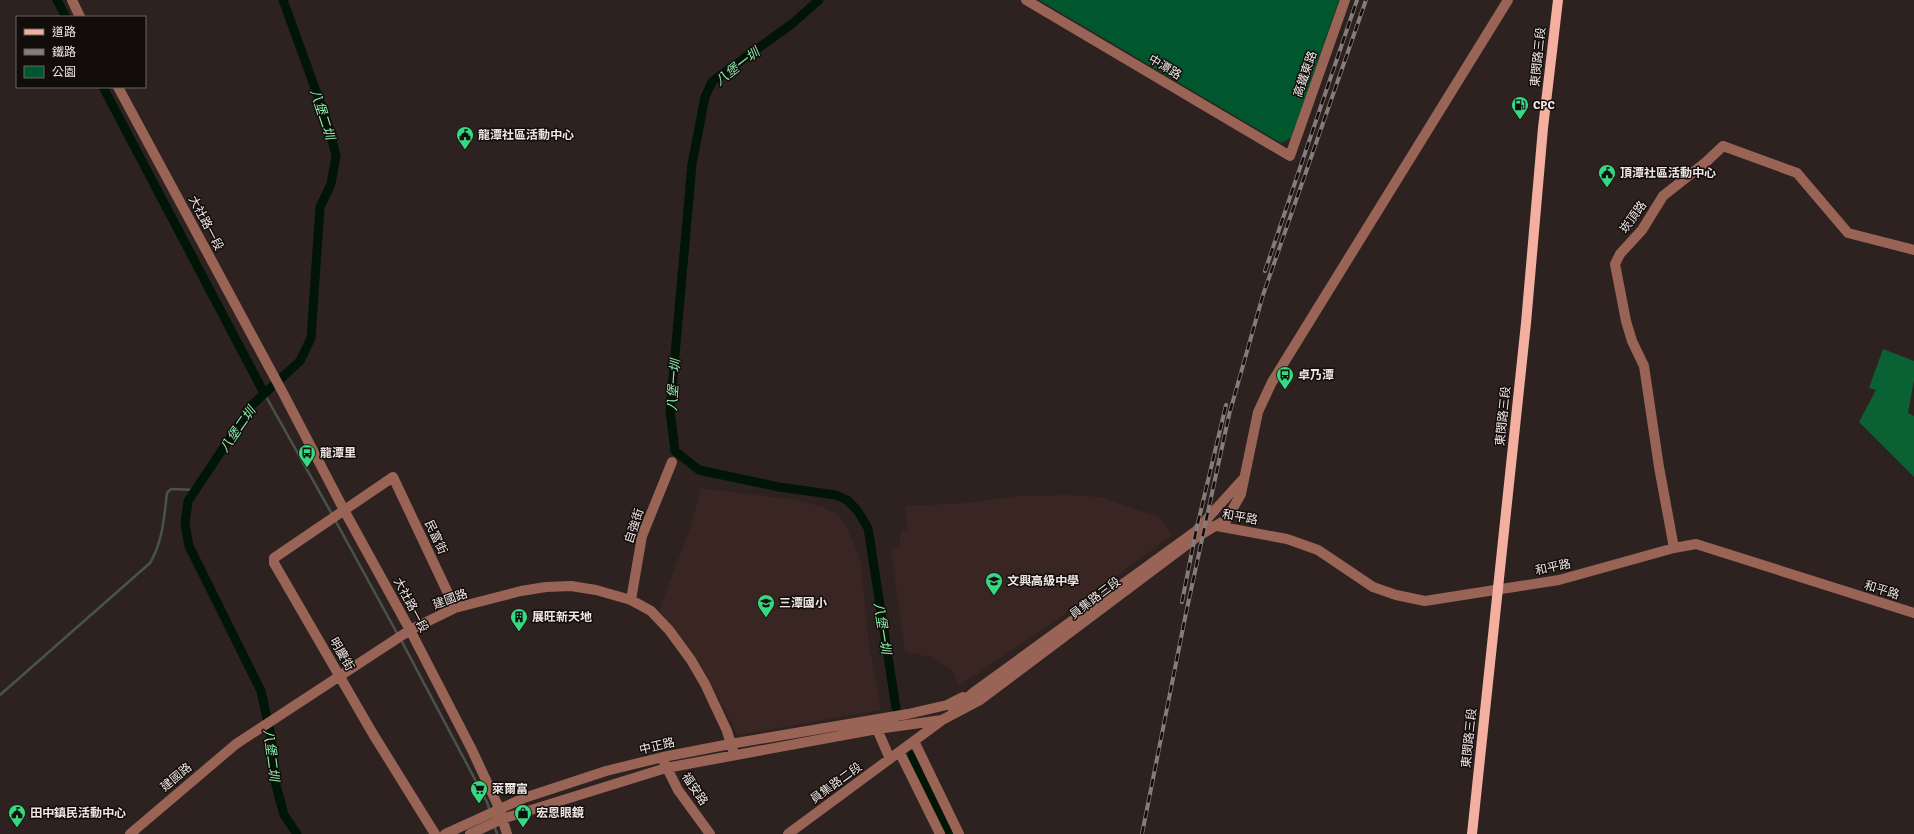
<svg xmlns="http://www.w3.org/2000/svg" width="1914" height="834" viewBox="0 0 1914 834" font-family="Signika,'Noto Sans TC',sans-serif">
<rect width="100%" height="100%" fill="#2d221f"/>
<path fill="#392622" d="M701 488 795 500 823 507 838 515 844 522 860 557 869 645 881 710 738 735 700 663 659 610 692 523Z
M1066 495 1100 497 1160 518 1172 535 1061 617 959 686 952 670 931 656H925L916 653 905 652 891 549H899L901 530H907L905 506 967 503 1018 496Z"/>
<path fill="#01572d" d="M1039 0H1339L1291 138 1281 143Z"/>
<path fill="#0a6134" d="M1883 349 1914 361V380L1908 413 1914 416V477L1859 422 1876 390 1869 388Z"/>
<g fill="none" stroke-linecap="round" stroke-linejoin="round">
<path stroke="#485449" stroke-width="2.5" d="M264 393 333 516
M335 520 398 635
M401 640 487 802 490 811
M0 695 150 563C163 541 164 517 167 493L171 489 196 490
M494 825 497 834"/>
<path stroke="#011507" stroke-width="9" d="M57 0 66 17
M283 0 328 124 336 156 331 184 320 207 311 338 300 361 252 405 188 501 185 524 189 546 261 691 271 736 275 781 284 815 297 834
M819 0 793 23 717 78 712 82 705 97 692 164 670 411 675 451 699 470 779 487 836 495 847 500 857 510 868 528 896 708
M103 87 264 393
M912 755 951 834"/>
<path stroke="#996356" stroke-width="10" d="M72 0 80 17
M1026 0 1290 156 1345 0
M118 87 283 393 344 510 410 630 472 750 499 808 507 834
M1200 527 1217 526 1287 539 1318 550 1373 587 1396 595 1425 601 1559 580 1674 548 1696 544 1914 613
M1674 548 1659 467 1644 366 1632 341 1626 321 1615 264 1620 254 1642 230 1663 196 1706 162 1723 146 1797 173 1848 233 1914 250
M631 600 642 536 672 462
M953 710 974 692 1196 531 1243 479
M877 729 890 759
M914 741 959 834
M900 753 940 834
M664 762 678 790 710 834
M130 834 236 744 410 630 455 608 521 591 546 587 571 586 596 590 631 600 651 611 669 630 691 660 705 684 727 731 734 754
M435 834 373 734 274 563V558L393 477 455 608
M445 834 524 798 606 771 663 757 730 744 908 714 947 705 963 697
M470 834 502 819 666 768 877 729 942 720 980 700 1197 537 1227 519 1241 494 1258 412 1272 382 1508 0
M788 834 941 721"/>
<path stroke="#f3af9f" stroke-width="10" d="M1472 834 1526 323 1543 128 1558 0"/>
<defs>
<path id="rail" d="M1265 271 1357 0
M1182 602 1196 531 1226 405
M1142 834 1186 613 1229 415 1263 295 1366 0"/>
</defs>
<use href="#rail" stroke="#867c79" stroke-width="4"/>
<use href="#rail" stroke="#120d0b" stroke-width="2.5" stroke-dasharray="8" stroke-linecap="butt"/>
</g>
<defs>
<symbol id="fuel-pin" viewBox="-11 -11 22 30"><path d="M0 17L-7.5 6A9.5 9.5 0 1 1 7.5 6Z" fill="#38d880" stroke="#120d0b"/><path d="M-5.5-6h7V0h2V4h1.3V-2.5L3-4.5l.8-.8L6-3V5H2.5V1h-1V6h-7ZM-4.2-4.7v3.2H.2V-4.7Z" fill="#111"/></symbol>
<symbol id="civic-pin" viewBox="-11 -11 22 30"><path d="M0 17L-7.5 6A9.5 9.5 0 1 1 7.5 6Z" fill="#38d880" stroke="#120d0b"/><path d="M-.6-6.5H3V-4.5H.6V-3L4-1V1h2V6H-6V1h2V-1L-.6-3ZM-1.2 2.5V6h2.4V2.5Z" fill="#111"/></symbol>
<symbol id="bus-pin" viewBox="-11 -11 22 30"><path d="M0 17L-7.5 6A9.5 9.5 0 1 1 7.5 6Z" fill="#38d880" stroke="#120d0b"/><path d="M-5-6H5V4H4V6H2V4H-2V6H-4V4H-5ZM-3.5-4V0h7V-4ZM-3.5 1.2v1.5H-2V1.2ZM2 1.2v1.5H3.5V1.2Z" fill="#111"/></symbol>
<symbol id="school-pin" viewBox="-11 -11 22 30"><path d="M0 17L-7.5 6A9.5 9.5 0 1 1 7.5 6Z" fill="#38d880" stroke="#120d0b"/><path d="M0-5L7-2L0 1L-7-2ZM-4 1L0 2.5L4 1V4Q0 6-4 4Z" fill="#111"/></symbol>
<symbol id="building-pin" viewBox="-11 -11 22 30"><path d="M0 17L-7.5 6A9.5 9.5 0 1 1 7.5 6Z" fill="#38d880" stroke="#120d0b"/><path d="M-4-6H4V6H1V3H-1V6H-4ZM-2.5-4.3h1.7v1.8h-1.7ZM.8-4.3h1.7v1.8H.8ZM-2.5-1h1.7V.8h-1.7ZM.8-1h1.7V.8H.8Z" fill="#111"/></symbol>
<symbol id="supermarket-pin" viewBox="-11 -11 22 30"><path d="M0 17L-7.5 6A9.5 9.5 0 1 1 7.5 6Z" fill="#38d880" stroke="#120d0b"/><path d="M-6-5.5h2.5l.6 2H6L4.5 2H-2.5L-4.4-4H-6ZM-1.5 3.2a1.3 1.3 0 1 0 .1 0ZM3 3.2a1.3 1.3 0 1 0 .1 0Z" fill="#111"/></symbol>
<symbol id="shop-pin" viewBox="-11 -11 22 30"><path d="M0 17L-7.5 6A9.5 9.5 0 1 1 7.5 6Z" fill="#38d880" stroke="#120d0b"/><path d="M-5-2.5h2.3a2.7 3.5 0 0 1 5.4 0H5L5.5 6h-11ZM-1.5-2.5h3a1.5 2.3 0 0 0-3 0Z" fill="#111"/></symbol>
</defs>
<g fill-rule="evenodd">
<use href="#fuel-pin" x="1510" y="95" width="20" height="27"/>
<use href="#civic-pin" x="455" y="125" width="20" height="27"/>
<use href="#civic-pin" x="1597" y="163" width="20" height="27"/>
<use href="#bus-pin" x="1275" y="365" width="20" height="27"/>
<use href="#bus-pin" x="297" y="443" width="20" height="27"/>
<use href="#school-pin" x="984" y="571" width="20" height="27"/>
<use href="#school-pin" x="756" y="593" width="20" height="27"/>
<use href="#building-pin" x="509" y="607" width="20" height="27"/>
<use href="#supermarket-pin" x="469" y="779" width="20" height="27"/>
<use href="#civic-pin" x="7" y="803" width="20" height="27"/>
<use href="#shop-pin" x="513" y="803" width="20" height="27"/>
</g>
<g text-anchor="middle" stroke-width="3" stroke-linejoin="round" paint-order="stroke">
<g font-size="12" fill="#efe6e4" stroke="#120d0b">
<text transform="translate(1538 57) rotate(-84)" y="4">東閔路三段</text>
<text transform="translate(1165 67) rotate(31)" y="4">中潭路</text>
<text transform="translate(1305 74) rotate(-71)" y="4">高鐵東路</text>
<text transform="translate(1633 217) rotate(-54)" y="4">崁頂路</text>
<text transform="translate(206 223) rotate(62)" y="4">大社路一段</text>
<text transform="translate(1503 416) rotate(-84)" y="4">東閔路三段</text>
<text transform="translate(1240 517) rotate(10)" y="4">和平路</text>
<text transform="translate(634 526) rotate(-72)" y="4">自強街</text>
<text transform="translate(436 537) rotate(65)" y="4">民富街</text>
<text transform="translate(1553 567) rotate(-12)" y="4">和平路</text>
<text transform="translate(1882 590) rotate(17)" y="4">和平路</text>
<text transform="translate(1095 598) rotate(-37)" y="4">員集路三段</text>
<text transform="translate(450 599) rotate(-20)" y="4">建國路</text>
<text transform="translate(411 605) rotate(62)" y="4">大社路一段</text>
<text transform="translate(342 654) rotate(60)" y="4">明慶街</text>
<text transform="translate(1469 738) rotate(-84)" y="4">東閔路三段</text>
<text transform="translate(657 746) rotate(-13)" y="4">中正路</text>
<text transform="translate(176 777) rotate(-40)" y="4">建國路</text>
<text transform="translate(836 783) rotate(-36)" y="4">員集路二段</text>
<text transform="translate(695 789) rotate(56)" y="4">福安路</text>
</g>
<g font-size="12" font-weight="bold" fill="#efe6e4" stroke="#120d0b" text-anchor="start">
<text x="1533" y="109">CPC</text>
<text x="478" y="139">龍潭社區活動中心</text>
<text x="1620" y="177">頂潭社區活動中心</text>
<text x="1298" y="379">卓乃潭</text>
<text x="320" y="457">龍潭里</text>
<text x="1007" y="585">文興高級中學</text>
<text x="779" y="607">三潭國小</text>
<text x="532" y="621">展旺新天地</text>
<text x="492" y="793">萊爾富</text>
<text x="30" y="817">田中鎮民活動中心</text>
<text x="536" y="817">宏恩眼鏡</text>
</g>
<g font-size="13" font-style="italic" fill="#89f0ac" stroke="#120d0b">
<text transform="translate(737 66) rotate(-38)" y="5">八堡一圳</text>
<text transform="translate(323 114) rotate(72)" y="5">八堡二圳</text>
<text transform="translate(673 385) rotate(-86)" y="5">八堡一圳</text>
<text transform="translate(237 429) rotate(-55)" y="5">八堡二圳</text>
<text transform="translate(883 628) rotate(81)" y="5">八堡一圳</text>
<text transform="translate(272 755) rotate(83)" y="5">八堡二圳</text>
</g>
</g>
<rect x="16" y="16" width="130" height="72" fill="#120d0b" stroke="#6a6462"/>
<rect x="24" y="29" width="20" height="6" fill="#f3af9f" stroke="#6a6462"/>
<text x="52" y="36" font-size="12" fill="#efe6e4">道路</text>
<rect x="24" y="49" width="20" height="6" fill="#867c79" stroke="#6a6462"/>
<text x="52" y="56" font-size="12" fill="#efe6e4">鐵路</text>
<rect x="24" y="66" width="20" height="12" fill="#01572d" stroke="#6a6462"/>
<text x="52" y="76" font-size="12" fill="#efe6e4">公園</text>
</svg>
